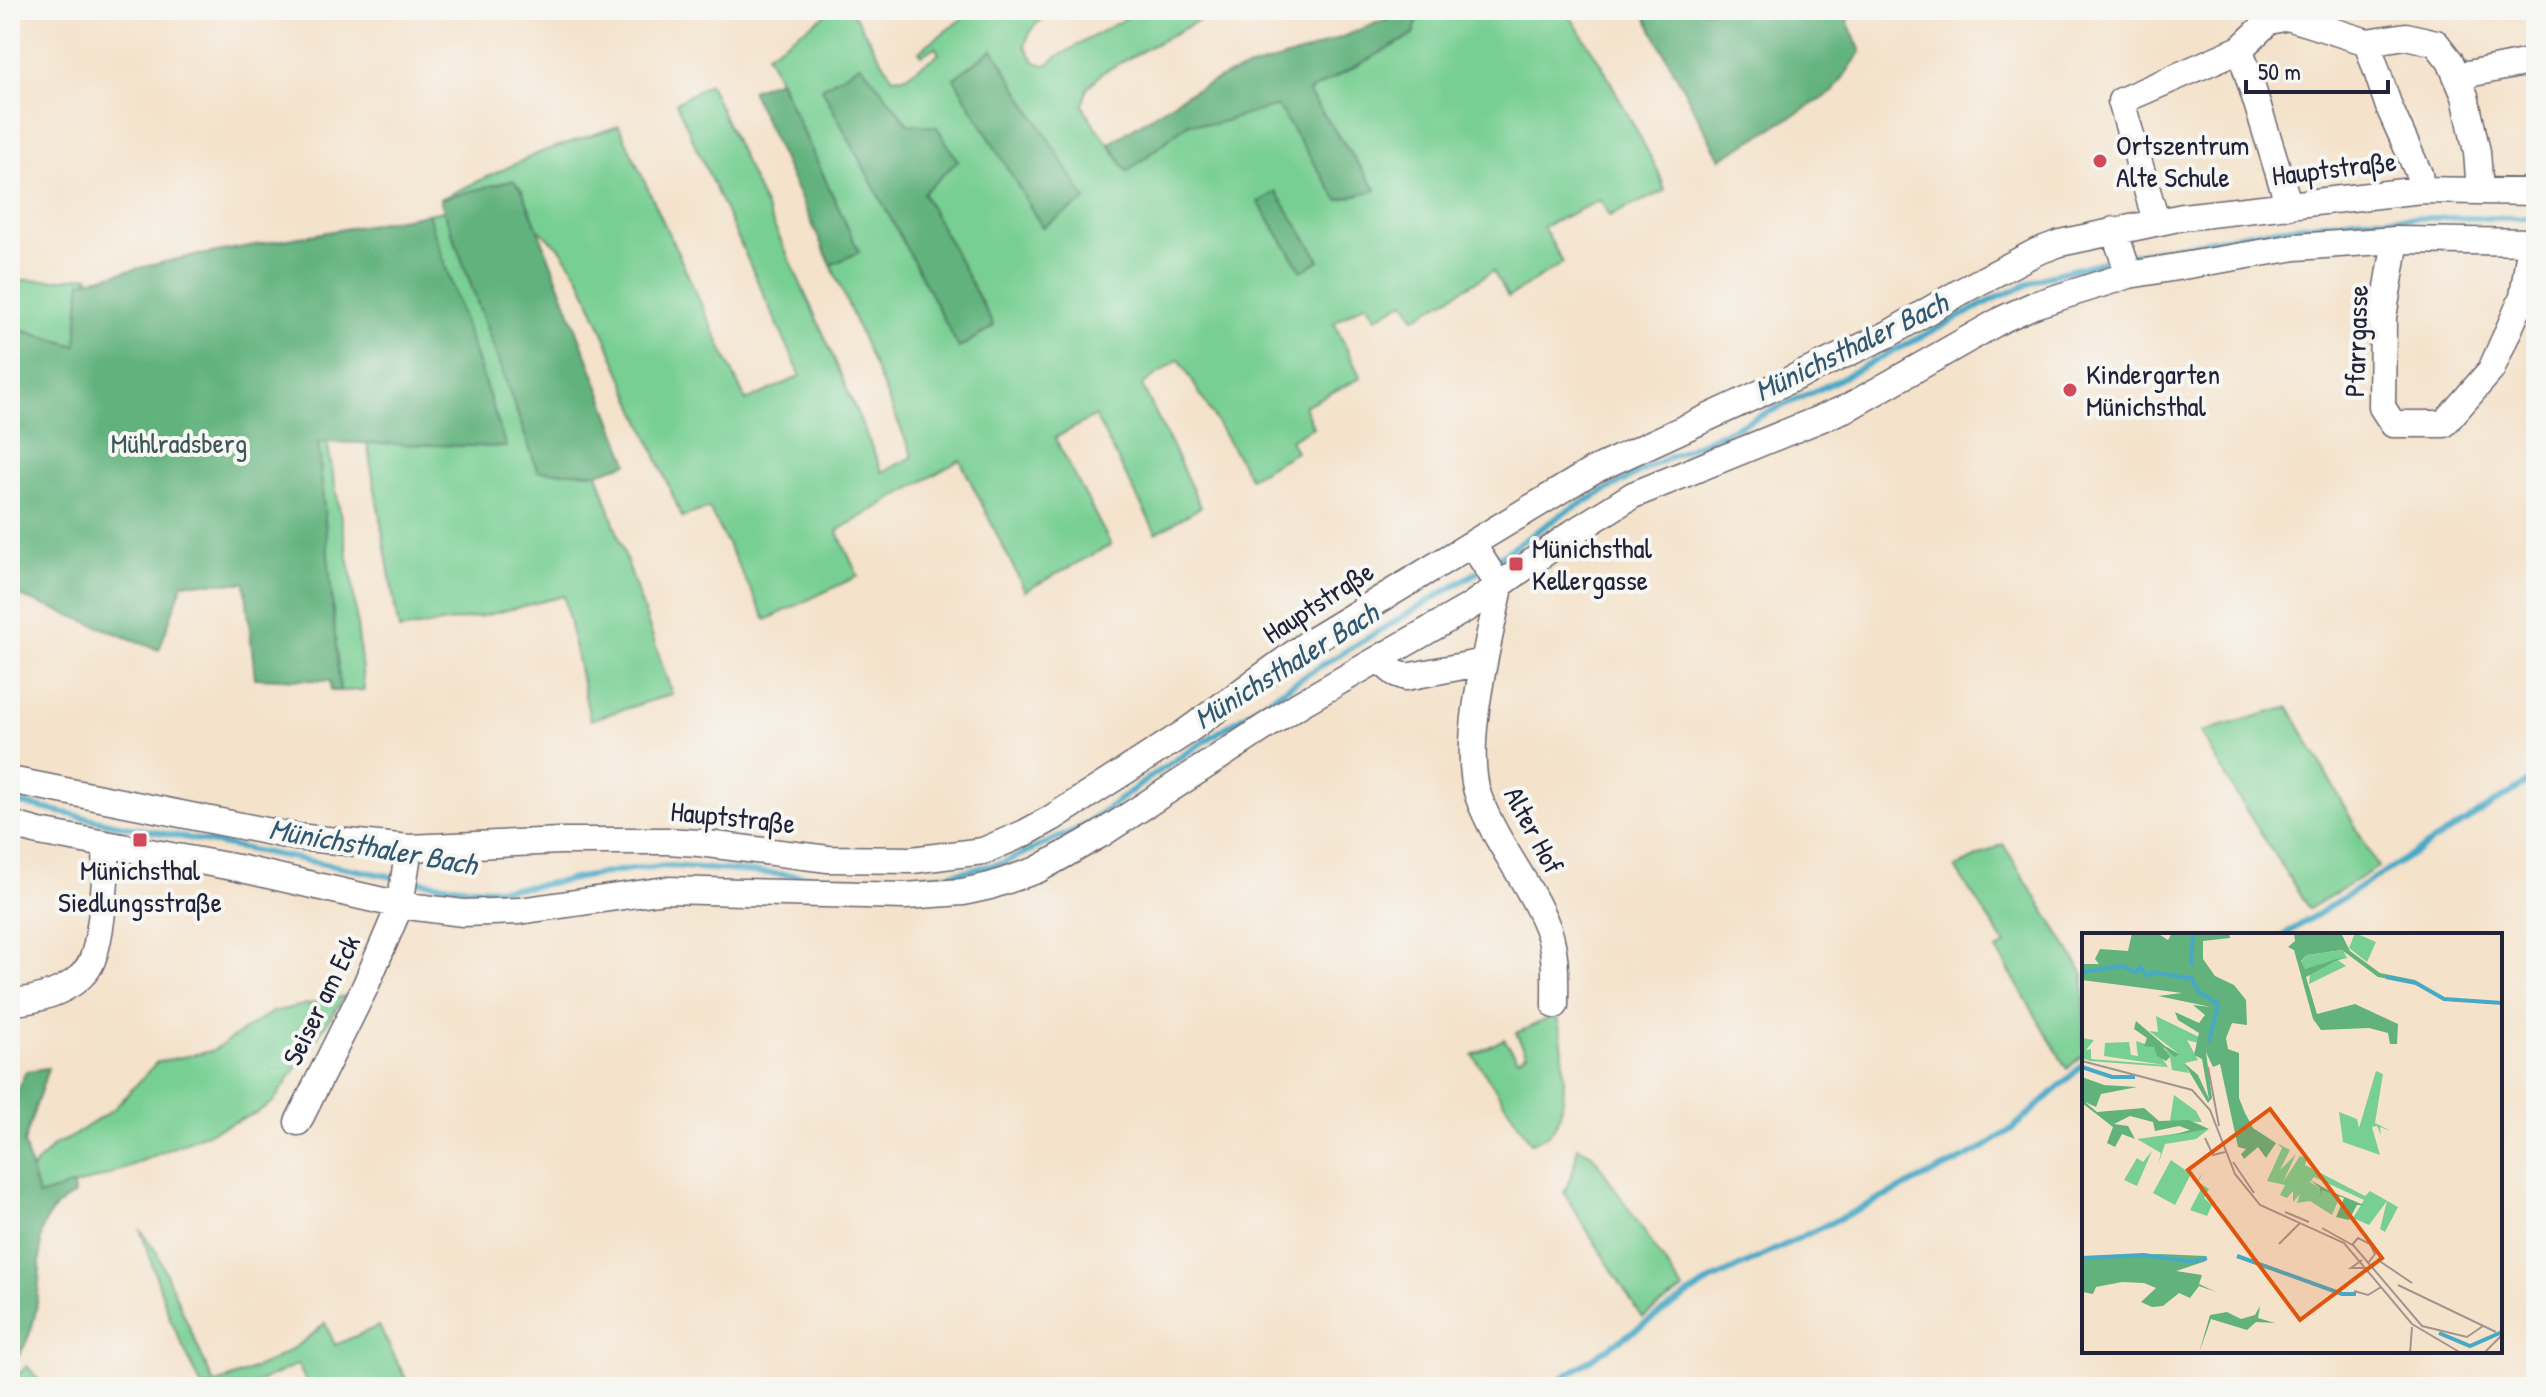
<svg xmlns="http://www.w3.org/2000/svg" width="2546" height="1397" viewBox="0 0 2546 1397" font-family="'Patrick Hand',sans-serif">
<rect width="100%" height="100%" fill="#f6f6f2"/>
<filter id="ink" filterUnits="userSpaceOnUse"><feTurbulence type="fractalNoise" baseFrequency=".0125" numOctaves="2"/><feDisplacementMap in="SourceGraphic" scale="16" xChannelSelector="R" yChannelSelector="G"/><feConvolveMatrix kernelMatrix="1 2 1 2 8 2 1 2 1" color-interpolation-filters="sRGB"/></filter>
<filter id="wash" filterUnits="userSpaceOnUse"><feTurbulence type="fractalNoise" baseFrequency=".006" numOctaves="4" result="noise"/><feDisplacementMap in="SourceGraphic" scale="32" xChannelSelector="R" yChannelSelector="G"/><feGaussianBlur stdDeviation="1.8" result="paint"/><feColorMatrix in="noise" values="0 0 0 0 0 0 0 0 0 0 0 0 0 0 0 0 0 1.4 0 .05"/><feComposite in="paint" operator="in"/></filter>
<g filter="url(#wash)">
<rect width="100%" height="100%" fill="#f4e2ca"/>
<path fill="#78cf93" stroke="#4d7867" stroke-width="2" fill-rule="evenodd" d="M833 10H851L893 78 904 77 939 54 935 47 922 55 919 51 974 10H1057C1040 20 1030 25 1025 46L1035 62 1046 65 1055 58 1140 10H1218L1103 72 1087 88 1083 106C1096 130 1113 148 1127 172L1189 123 1214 124 1278 105 1339 200 1376 189 1308 92 1413 35 1419 13 1424 10H1566L1601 64 1659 173 1665 191 1609 216 1600 200 1543 227 1563 263 1508 297 1493 271 1415 318 1405 301 1376 318 1367 303 1334 323 1361 378 1304 406 1313 427 1290 440 1296 452 1250 478 1179 359 1142 385 1201 507 1156 533 1095 416 1055 438 1111 545 1025 591 960 460 837 531 858 576 766 620 709 508 682 517 580 278 560 248 538 229 522 190 440 199 541 152 619 126 746 401 801 376 676 103 709 84 824 335 882 472 913 457 831 265 859 252 767 54ZM993 50 1085 200 1043 227 954 78ZM861 64 908 124 923 193 994 326 959 348 822 88ZM1258 202 1320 260 1301 270Z
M444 211 538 471 597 473 672 694 590 720 564 596 483 616 399 630 367 442 506 447 428 214Z
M89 276V280L81 282 77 346 10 327V280H57Z
M318 441H327L352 579 364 690 340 691Z
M2289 707 2378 867 2309 909 2234 791 2201 732Z
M2003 844 2084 974V1054L2067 1069 1997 950 2006 945 1955 868Z
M345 996 273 1102 256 1113 103 1177 38 1196 31 1170 54 1145 68 1139 114 1109 157 1062 212 1051 272 1012Z
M1552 1017 1558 1020C1564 1047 1569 1102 1555 1126 1550 1136 1541 1139 1531 1143L1473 1055 1504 1039 1518 1059 1527 1054 1516 1033Z
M1578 1147 1592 1154 1683 1290 1642 1318 1564 1193 1573 1171Z
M140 1229 157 1253 214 1384C254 1370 295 1353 325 1323L335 1345 379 1326 410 1387H308L298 1364 248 1387H202L171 1321Z
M27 1366 45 1387H10V1383Z"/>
<path fill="#62b27d" stroke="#426a5c" stroke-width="2" d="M1391 10H1423L1419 13 1413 35 1308 92 1376 190 1338 200 1277 106 1214 124 1189 123 1127 172 1110 143 1185 95 1227 75 1307 51 1389 18Z
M1642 10H1855L1847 21 1861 52 1833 92 1720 159Z
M993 49 1086 200 1042 227 954 78Z
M861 64 908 124 937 127 958 161 923 193 994 326 959 348 822 88Z
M779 80 859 252 831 265 751 90Z
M513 180 522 190 538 229 628 463 597 473 538 471 440 199Z
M1276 192 1320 260 1302 271 1258 202Z
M428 214 506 447 318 442 340 691H331L330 681 255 678 245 583H183L159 650 10 592V327L76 346 81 282 177 259Z
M48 1068 24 1143 38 1196 73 1185 74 1195C63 1202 53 1207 47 1219 39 1232 41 1247 40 1262 39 1299 36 1338 10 1367V1105L26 1071Z"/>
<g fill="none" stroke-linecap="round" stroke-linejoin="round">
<path stroke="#47a9c6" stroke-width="6" d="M2130 255 2256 232 2361 218H2536
M1491 563 1562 514 1657 463 1828 385 1992 300 2047 276 2115 259
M10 801 114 824 399 878
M410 880C444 885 480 891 515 888 567 883 618 867 670 866L873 881 947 875 1003 863 1082 827 1156 773 1311 672 1482 569
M2284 935 2536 777
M1549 1387 1708 1282 1977 1152 2012 1129 2084 1064"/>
</g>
</g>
<g filter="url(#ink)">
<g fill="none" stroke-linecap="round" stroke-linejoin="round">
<defs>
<path id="minor" d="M2367 42 2389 107 2419 174 2421 190
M2240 49 2289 206
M2458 76 2534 61
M2156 221 2121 101 2240 49 2269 21 2288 17 2367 42 2406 36 2436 43 2450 61 2465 96 2477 152 2480 191
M2114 230 2129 275
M2396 240 2383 317 2382 407 2393 424H2444L2491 370 2523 297 2531 242
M1472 544 1500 587C1489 641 1460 747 1479 798 1496 844 1529 881 1547 927 1557 952 1555 979 1555 1005
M1379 660 1395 673 1406 677 1484 662
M10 780 296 837 409 848 560 841H667L699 843 828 859 912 860 983 851 1025 833 1052 818 1183 734 1310 642 1592 471 1887 335 1962 291 2036 252 2060 243 2183 217 2421 190 2536 192
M10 824 39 832 238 868 400 905 463 913 519 911 666 890 905 896 963 892 990 886 1037 870 1101 834 1300 704 1469 607 1574 532 1633 495 1849 407 2003 319 2034 305 2129 275 2296 247 2396 240 2536 242
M10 1002C36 1001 72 991 88 968 102 949 106 870 107 845
M298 1122 365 987 400 905 409 848"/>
</defs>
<use href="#minor" stroke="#6c656d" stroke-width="29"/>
<use href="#minor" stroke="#fff" stroke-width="26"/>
</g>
</g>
<g fill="#d1495b" stroke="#f6f6f2" stroke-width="3">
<circle cx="2100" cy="161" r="8"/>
<circle cx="2070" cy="390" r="8"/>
<rect x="1508" y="556" width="16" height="16" rx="4"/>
<rect x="132" y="832" width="16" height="16" rx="4"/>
</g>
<g text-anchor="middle" stroke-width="8" stroke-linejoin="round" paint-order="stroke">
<g font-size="28" fill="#22223b" stroke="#f6f6f2" text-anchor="start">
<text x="2116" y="155">Ortszentrum<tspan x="2116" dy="32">Alte Schule</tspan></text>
<text x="2086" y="384">Kindergarten<tspan x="2086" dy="32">Münichsthal</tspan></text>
<text x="1532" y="558">Münichsthal<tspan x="1532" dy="32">Kellergasse</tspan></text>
<text x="140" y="880" text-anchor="middle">Münichsthal<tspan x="140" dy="32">Siedlungsstraße</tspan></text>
</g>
<g font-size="28" fill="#22223b" stroke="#f6f6f2">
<text transform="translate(2334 168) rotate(-7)" y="10">Hauptstraße</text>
<text transform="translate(2356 341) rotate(-88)" y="10">Pfarrgasse</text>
<text transform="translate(1318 602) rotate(-33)" y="10">Hauptstraße</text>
<text transform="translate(733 817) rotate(6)" y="10">Hauptstraße</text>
<text transform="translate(1534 830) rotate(62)" y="10">Alter Hof</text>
<text transform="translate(321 1000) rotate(-64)" y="10">Seiser am Eck</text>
</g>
<g font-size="28" fill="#3c5655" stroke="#f6f6f2">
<text x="179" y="453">Mühlradsberg</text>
</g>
<g font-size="30" font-style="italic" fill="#315873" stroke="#f6f6f2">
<text transform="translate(1851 347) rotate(-26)" y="10">Münichsthaler Bach</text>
<text transform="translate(1286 666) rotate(-32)" y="10">Münichsthaler Bach</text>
<text transform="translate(373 847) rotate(10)" y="10">Münichsthaler Bach</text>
</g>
</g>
<g transform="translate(2082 933)">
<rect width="420" height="420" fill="#f4e2ca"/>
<path d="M273 0 294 9 285 29 267 15ZM261 17 265 25 223 36 219 29 225 22ZM256 27 264 33 227 51 228 39ZM74 83 117 104 116 110 105 107 116 127 103 130 107 140 90 137 88 124 79 116 97 121 67 98 76 99ZM0 105 12 107 4 117 9 116V126L83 132 22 123 23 110 47 109 49 122 56 123 54 108 72 114 86 134 8 128 0 125ZM294 138 301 141 293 190 309 198 298 194 299 202 295 193 290 194 298 222 261 209 257 179 275 186 277 195ZM92 162 114 178 120 189 88 188ZM127 196 114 206 83 211 76 232 79 220 55 206ZM195 210 208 217 198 237 214 221 201 249 218 223 225 225 223 232 283 263 288 258 316 274 303 299 298 296 305 268 287 292 271 285 282 267 232 244 228 249 238 255 237 264 240 256 258 263 250 282 228 268 215 270 218 261 211 269V258L205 265 198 262 203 252 185 248 200 215ZM70 218 55 253 42 247 55 225 61 229ZM89 227 109 241 93 272 71 260ZM122 238 116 249 127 256 122 265 130 272 125 283 108 277 120 254 114 250Z" fill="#78cf93"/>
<path d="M50 0H75L86 7 90 0H147L148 5 121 8V26L133 43 152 52 164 67 165 92 150 90 144 105 146 116 157 120V165L163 180 171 195 194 210 184 225 176 214 162 226 159 221 164 216 156 214 138 131 131 134 124 119 130 165 126 170 102 130 116 142 127 166 120 126 112 122 117 100 96 87 93 79 117 90 123 82 111 72 129 74 76 63 100 60 0 47V31H17L13 26 18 16 46 18ZM212 0H259L268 18 298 40 333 47 351 61 331 50 296 44 260 17 225 22 219 28 223 36 261 24 224 44 235 81 273 71 316 91 315 111H308L306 100 287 95 239 97 231 86 212 17 206 14 213 8ZM54 88 83 113 97 121 93 124 81 114 88 124 84 128 75 123 72 114 62 113 65 105 52 96ZM0 144 22 152 55 154 19 161 14 174 3 169 15 179 62 175 77 188 107 187 127 196 87 203 108 197 97 193 73 198 71 189 48 183 32 191 46 193 53 206 40 201 33 214 25 210 31 194 0 170ZM228 247 248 258 282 272H275L267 287 254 284 262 265 240 257 237 265 238 255ZM78 321 123 323 124 328 94 338 120 342 117 351 134 359 117 353 108 365 97 360 81 373 70 374 59 369 74 355 62 350 40 349 14 354 11 361 0 359V324ZM178 373 176 385 193 390 174 389 165 397 129 386 117 420 128 382 145 379 159 386 173 382Z" fill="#62b27d"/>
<path fill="none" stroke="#47a9c6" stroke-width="4" d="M109 32 111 0M0 39 39 33 54 39 58 34 65 43 72 39 110 46M108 43 117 59 136 71 127 109M304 44 334 50 362 66 420 70M0 134 30 144H53M155 323 260 361H274M0 325 62 322 111 329 125 325M357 400 388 413 420 399"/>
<path fill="none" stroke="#a09591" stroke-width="2" d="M0 128 110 157 128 177 153 241 178 272 262 310 330 391 379 420M126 134 137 193M123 205 131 222 143 219M151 229 172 260M203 279 227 289M240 295 272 313 340 393 385 404 401 393M197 311 218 290M270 312 276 305 288 311 293 321 286 330M280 327 269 335H285M290 335 296 327 330 350M316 352 414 399M272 358 286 362 299 354M328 420 330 394M402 420 420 402"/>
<path fill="#de560e" fill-opacity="0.15" stroke="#de560e" stroke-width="4" d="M188 176 300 325 218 387 106 237Z"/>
<rect width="420" height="420" fill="none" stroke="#22223b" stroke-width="4"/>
</g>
<rect width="2546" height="1397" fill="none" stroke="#f6f6f2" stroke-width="40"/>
<path d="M2246 80v12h142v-12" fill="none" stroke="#22223b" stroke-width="4"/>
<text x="2258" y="80" font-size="24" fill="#22223b" stroke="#f6f6f2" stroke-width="6" paint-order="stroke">50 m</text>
</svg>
